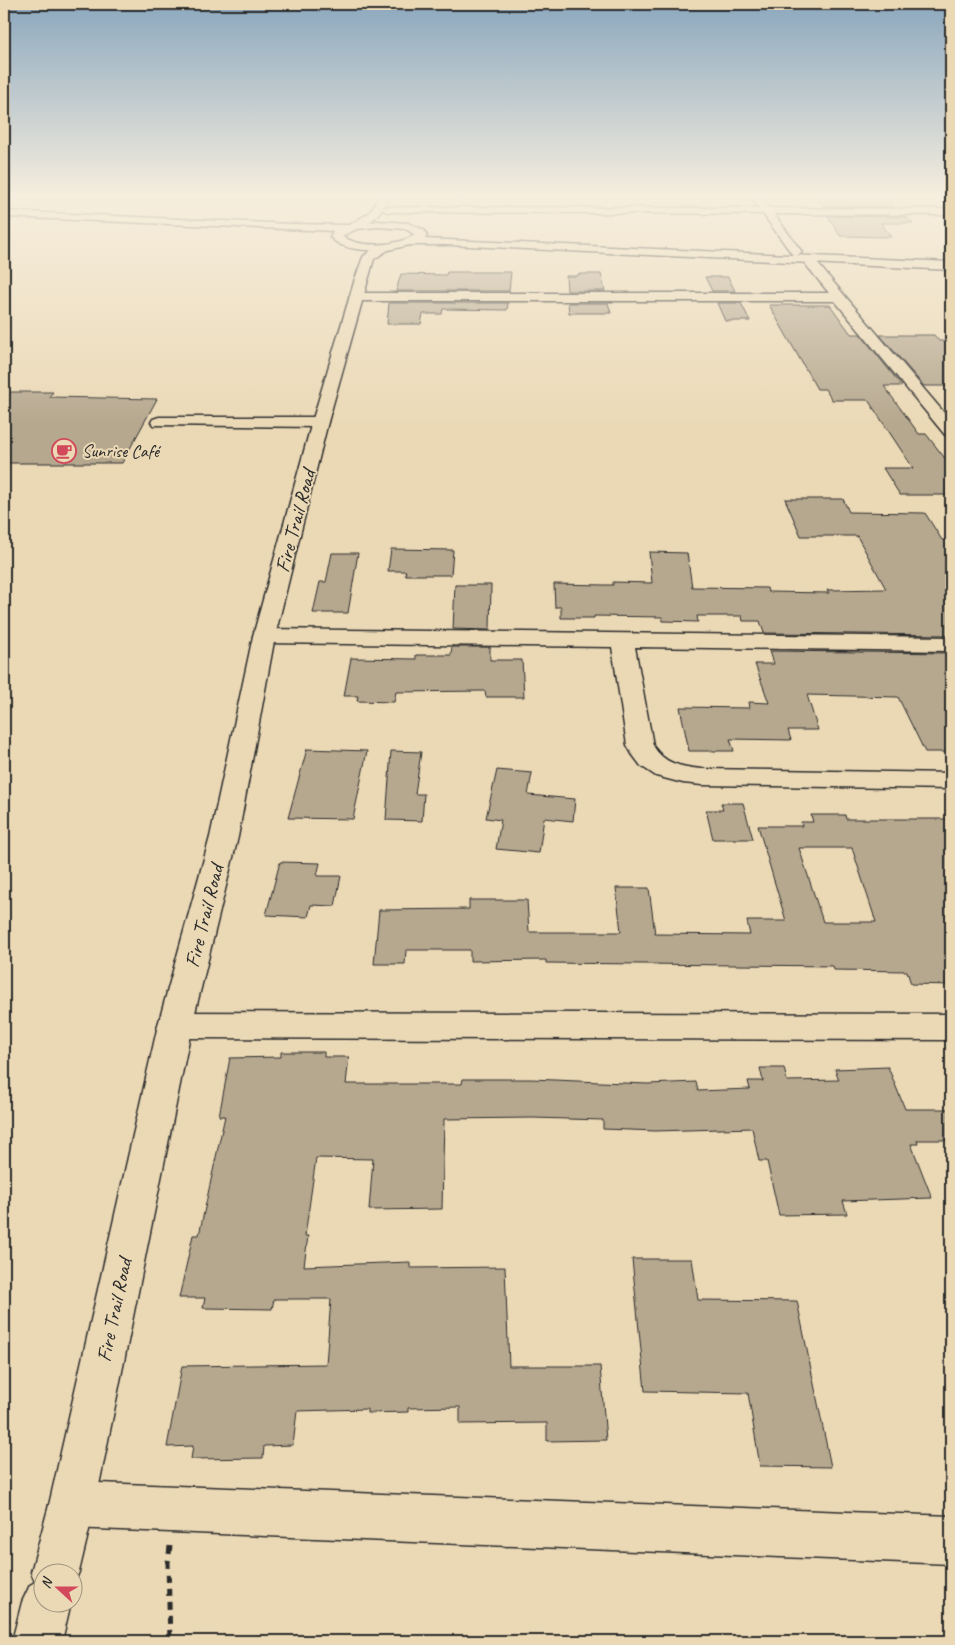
<svg xmlns="http://www.w3.org/2000/svg" width="955" height="1645" viewBox="0 0 955 1645" font-family="Caveat,sans-serif">
<rect width="100%" height="100%" fill="#ebd9b6"/>
<filter id="ink" filterUnits="userSpaceOnUse"><feTurbulence type="fractalNoise" baseFrequency=".02" numOctaves="2"/><feDisplacementMap in="SourceGraphic" scale="10" xChannelSelector="R" yChannelSelector="G"/><feConvolveMatrix kernelMatrix="1 2 1 2 8 2 1 2 1" color-interpolation-filters="sRGB"/></filter>
<g filter="url(#ink)">
<path fill="#b6a88f" stroke="#2b2b2b" fill-rule="evenodd" d="M816 194H881L895 207 823 206Z
M828 216 906 217 913 223H881L891 237 840 236Z
M447 272H511L509 291H396L401 274 446 275Z
M578 274H601L605 291H567L566 276H578Z
M705 277H728L735 291H712Z
M389 303H508L507 310 445 309H443L442 314H423L421 324H387Z
M568 303H608L611 313H569Z
M717 303H741L750 321H725Z
M769 305H830L851 334H860L902 386H884L919 434H926L951 466V495H900L883 468H913L868 400H832L825 389H817Z
M880 335H934L939 341H943L951 350V386H924Z
M11 392H53L49 397 157 399 122 463H4V402Z
M785 499H843L849 512 925 513 942 540H951V635L764 633 760 621H743L742 616H697L698 622 663 621 662 617 594 616V618H561V607H555L554 584 604 585H613V582L652 583 649 552 687 553 692 587 767 588 768 592 829 593 827 590 886 589 857 536H801Z
M391 549 453 550 451 575H405L406 571H388Z
M332 553H358L348 613H313L320 582H326Z
M455 585H491L490 630 453 629Z
M452 647H490V660H522L524 697H486L485 691 396 692 394 702 357 701 358 696H344L351 658 416 659V655H451Z
M770 651 951 653V752H925L898 697 807 695 818 730H788L791 740 730 739 734 751H689L680 707 750 708 749 702 769 703 755 664H774Z
M307 749 367 751 353 819 288 818Z
M391 751 421 752 415 794H424L422 821 386 820Z
M497 770 532 773 528 795 575 799 573 821 544 818 539 853 496 849 501 820 486 818Z
M721 803H743L753 839H713L706 810H723Z
M811 815H845L846 819H951V985L911 984 907 971 834 970 833 966 546 963V960L470 961V950H406L405 964H374L379 910 469 909V900H527L529 932H621L616 888H649L655 934 750 935 747 921H786L758 826H802L801 822H813ZM799 848H852L876 922H823Z
M280 862 320 863 317 876H341L335 906 311 905 308 917 266 915Z
M281 1052H324V1057H349L346 1084H462L463 1079H531L647 1084 696 1082 698 1091 750 1089 748 1081H763L760 1068H784L787 1081 839 1080 835 1069 888 1067 905 1109H951V1140H917L918 1144H911L932 1198 843 1201 847 1214 779 1215 767 1161H759L752 1128 656 1131 603 1129V1120L533 1118 444 1119 442 1209 369 1210 373 1159 316 1158 305 1236H308L304 1266 410 1262V1268L505 1267 509 1366H600L606 1440 547 1441V1423L460 1424V1407L408 1408V1412L367 1413V1409L297 1411 293 1445 264 1446 263 1458 191 1459 193 1446 167 1447 182 1366 326 1364 331 1299H274L272 1309 203 1308 205 1298H179L193 1235H199L225 1116H219L230 1058 281 1057Z
M632 1259H692L698 1300 797 1301 831 1467 760 1466 748 1393 645 1391Z"/>
<g fill="none" stroke-linecap="round" stroke-linejoin="round">
<path stroke="#c5b69a" stroke-width="11" stroke-dasharray="11 5.5" stroke-linecap="butt" d="M458 201 459 197"/>
<defs>
<path id="minor" d="M381 194H391L383 207 759 208 754 201 759 198 763 199 769 208 951 209V215L774 214 802 252 796 256 792 254 763 214 387 212 382 209C376 218 363 231 351 228L350 226 351 224 369 213Z
M808 256 812 257 951 421V436L945 435 835 301H355L349 297 355 293H829L802 260Z
M159 417H320L326 419 328 422 326 425 320 427 153 425 151 422 153 419Z
M264 629 951 637V651L635 647 653 745C663 764 682 767 702 769L951 773V789L702 785 683 783 656 776 641 766 632 754 627 745 612 647 264 643 256 641 253 636 256 631Z
M175 1012 951 1014V1040L175 1038 163 1034 158 1025 163 1016Z
M72 1482 951 1516V1564L72 1528 56 1521 49 1505 56 1489Z"/>
<path id="major" d="M4 211 290 224 348 225 378 221 408 223 424 230 427 236 425 239 951 262V270L449 245H410L388 250 374 259 328 422 275 636 238 837 192 1025 95 1505 79 1572 72 1588V1572H42V1602H71L62 1641H12L22 1602 30 1585 35 1582 31 1572 49 1505 158 1025 210 837 253 636 312 422 355 279 363 257 371 250C357 250 340 248 330 237L333 231 4 217ZM378 227 406 229 415 235C396 246 360 249 342 236L357 229Z"/>
</defs>
<use href="#minor" stroke="#2b2b2b" stroke-width="3"/>
<use href="#major" stroke="#2b2b2b" stroke-width="3"/>
<path stroke="#2b2b2b" stroke-width="5" stroke-dasharray="8 6" stroke-linecap="butt" d="M170 1546 168 1563 170 1641"/>
<use href="#minor" fill="#ebd9b6" fill-rule="evenodd"/>
<use href="#major" fill="#ebd9b6" fill-rule="evenodd"/>
</g>
</g>
<linearGradient id="sky" x2="0" y2="1"><stop stop-color="#8ba7be"/><stop offset="0.46" stop-color="#f6eede"/><stop offset="1" stop-color="#f6eede" stop-opacity="0"/></linearGradient>
<rect width="955" height="424" fill="url(#sky)"/>
<defs>
<symbol id="cafe-ring" viewBox="-11 -11 22 22"><circle r="9.5" fill="#ebd9b6" stroke="#d1495b" stroke-width="1.5"/><path d="M-5.5-4.5H6V0H3Q3 3.5 0 3.5H-2.5Q-5.5 3.5-5.5 0ZM3-3.2v2h1.7v-2ZM-6 4.5H4V6H-6Z" fill="#d1495b"/></symbol>
</defs>
<g fill-rule="evenodd">
<use href="#cafe-ring" x="50" y="437" width="28" height="28"/>
</g>
<g text-anchor="middle" stroke-width="4" stroke-linejoin="round" paint-order="stroke">
<g font-size="18" fill="#2b2b2b" stroke="#ebd9b6" text-anchor="start">
<text x="82" y="457">Sunrise Café</text>
</g>
<g font-size="21" fill="#2b2b2b" stroke="#ebd9b6">
<text transform="translate(295 521) rotate(-75)" y="7">Fire Trail Road</text>
<text transform="translate(204 916) rotate(-76)" y="7">Fire Trail Road</text>
<text transform="translate(114 1310) rotate(-78)" y="7">Fire Trail Road</text>
</g>
</g>
<rect width="955" height="1645" fill="none" stroke="#ebd9b6" stroke-width="20"/>
<rect x="10" y="10" width="935" height="1625" fill="none" stroke="#2b2b2b" stroke-width="2" filter="url(#ink)"/>
<g transform="translate(58 1588) rotate(291)"><circle r="24" fill="#ebd9b6" stroke="#9e937e"/>
<path d="M0-4L9 19L0 12L-9 19Z" fill="#d1495b"/>
<text y="-8" font-size="14" font-weight="bold" text-anchor="middle" fill="#2b2b2b">N</text>
</g>
</svg>
